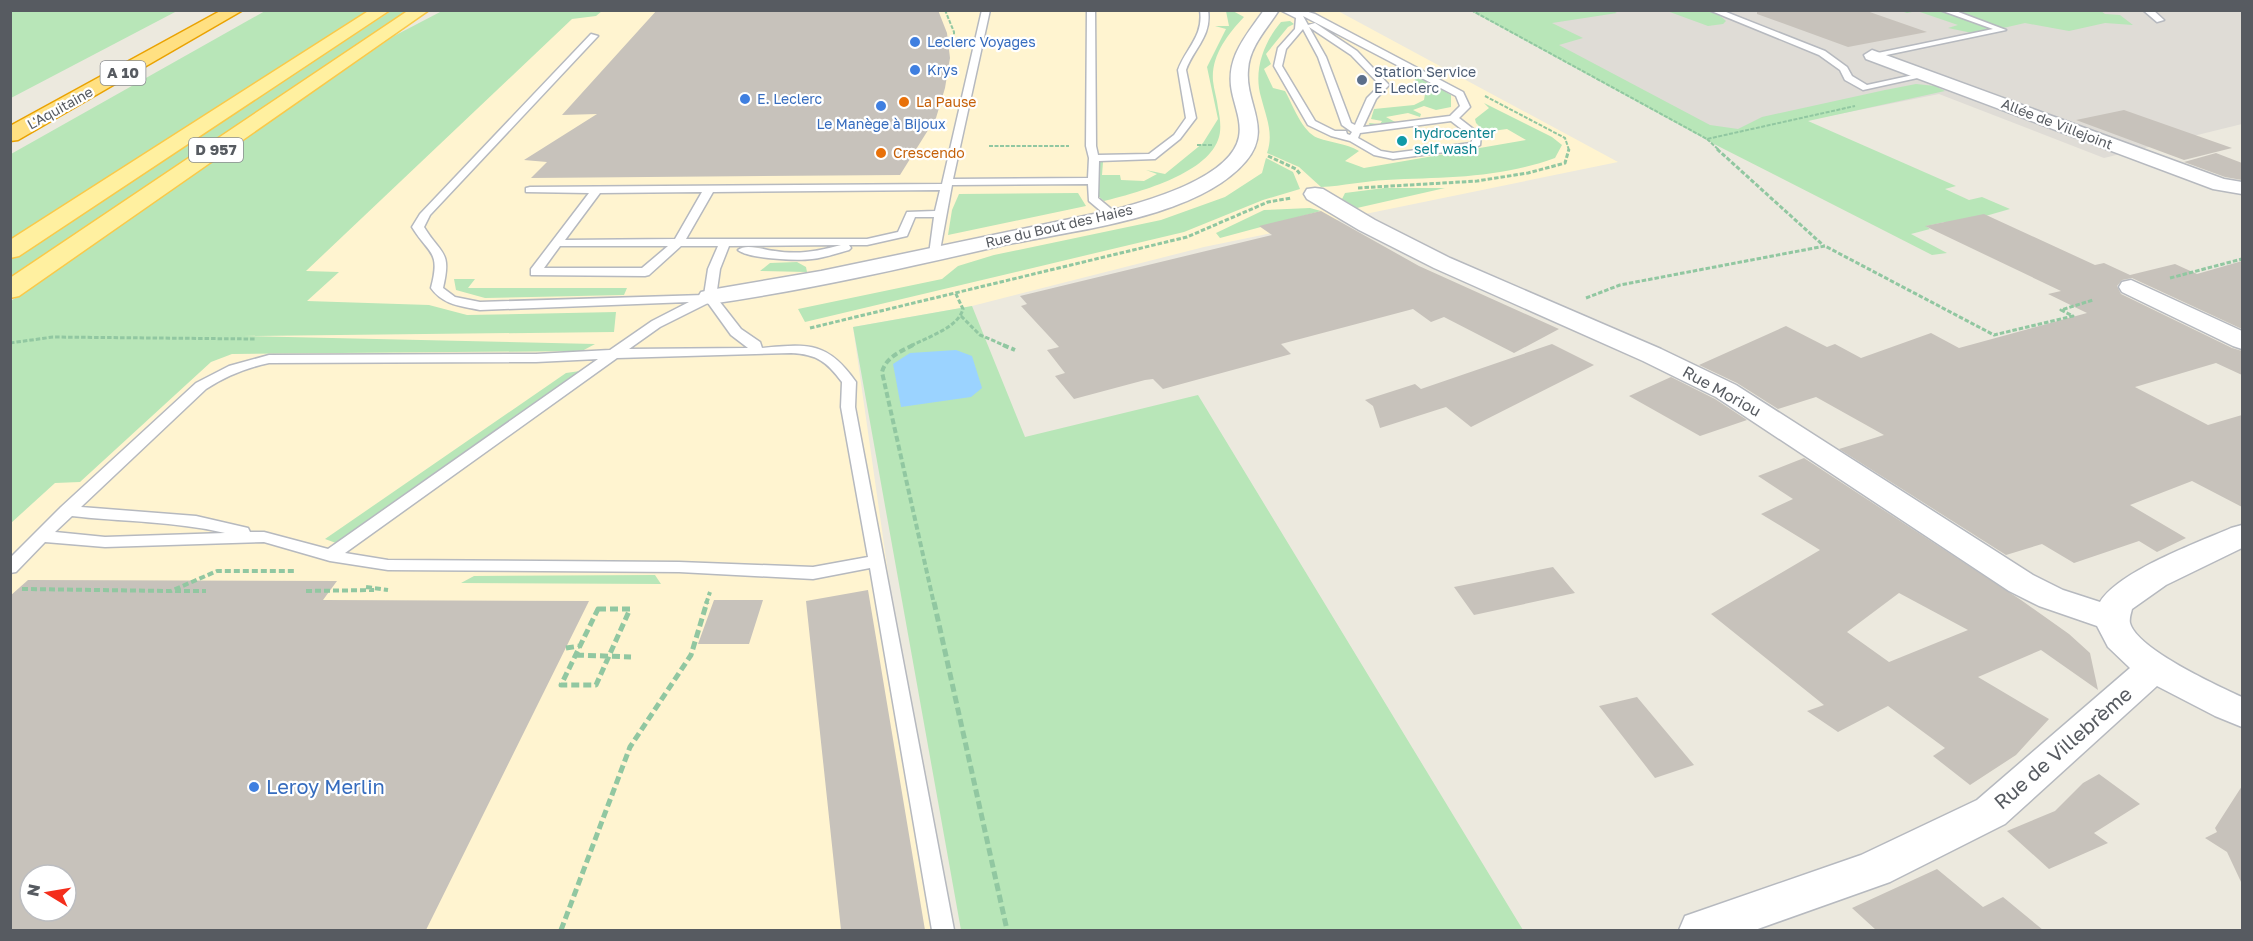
<svg xmlns="http://www.w3.org/2000/svg" width="2253" height="941" viewBox="0 0 2253 941" font-family="'Golos Text',sans-serif">
<rect width="100%" height="100%" fill="#ece9de"/>
<path fill="#fff4d0" fill-rule="evenodd" d="M471 11H1338L1618 162 1204 247 972 306 853 327 939 930H11V376ZM30 875H66V911H30Z"/>
<path fill="#dfdcd6" d="M1471 11H2242V124L2104 158 1939 94 1715 139Z"/>
<path fill="#b8e6b8" d="M11 10H177V11L11 98Z
M1611 10 1617 13 1552 23 1583 38 1559 45 1710 125 1738 129 1762 117 1885 90 1916 84 1945 87 1939 88 1945 91 1808 121 1956 186 1945 189 1969 200 1982 197 2010 209 1982 217 1961 229 1945 222 1926 226 1930 229 1911 234 1947 253 1932 255 1716 145 1471 11Z
M265 11H369L11 240V154Z
M391 11H410L11 280 10 260Z
M442 11H602L596 16 572 19 306 271 339 272 307 301 429 305 467 315 616 312 614 332 243 336 595 344 582 351 232 354 211 362 80 482 55 483 11 523V301L394 36Z
M1226 11H1233L1244 17C1227 35 1211 56 1213 81 1214 90 1217 99 1218 108 1220 118 1222 130 1218 140 1205 175 1136 193 1104 201L1098 196 1099 162H1103L1102 175H1120L1121 180 1144 181 1157 174 1146 170 1165 174 1203 143 1218 119 1207 67 1226 29 1215 26H1229Z
M1667 11C1686 10 1712 6 1726 21L1723 24 1708 26Z
M1901 11H2101L2105 14 2120 15 2133 25 2105 23 2069 31 2025 23 1977 34 1948 28 1958 25 1917 11 1907 13Z
M1290 21 1294 24 1288 27 1266 54 1271 64 1264 69 1273 88 1285 91C1293 105 1302 132 1318 138 1332 143 1345 143 1359 151L1345 161 1364 168 1526 140 1507 129 1485 132 1476 123 1475 119 1489 108 1484 103 1552 137 1562 145 1555 158C1497 179 1446 177 1386 180 1364 181 1343 186 1321 187L1299 167 1267 153C1274 133 1266 117 1261 97 1253 71 1264 42 1281 22Z
M1408 70 1451 95V107L1436 110 1424 106 1413 110 1421 114 1420 117 1408 113 1386 117 1397 123 1370 126 1369 123 1380 124 1382 121 1371 119 1374 109 1414 105 1424 100 1425 94Z
M1266 158 1293 172 1300 189 1263 200 1184 232 805 322 798 309 942 279 958 266 994 255 1161 220 1225 197 1262 173Z
M1384 188H1445L1357 208 1342 199 1345 193Z
M1078 193 1086 206 948 235 952 210 959 194Z
M1310 208 1321 211 1220 238 1216 233 1264 210Z
M797 262 806 267 807 272 760 271 770 263Z
M454 279H475L468 288H627L624 295 485 298 456 290Z
M972 306 1025 437 1198 395 1523 930H961L853 327Z
M587 370 336 543 325 539 566 373Z
M655 575 661 584 461 583 474 576Z"/>
<path fill="#9bd3ff" d="M956 350 972 356 982 388 971 397 901 407 893 364 910 353Z"/>
<path fill="#c7c2bb" fill-rule="evenodd" d="M657 10H938L947 33 950 58 945 88 933 128 930 127 900 175 531 178 547 162 524 160 597 114 562 115Z
M1757 10H1864L1927 32 1848 47 1757 14Z
M2124 110 2232 148 2184 160 2076 120Z
M2216 153 2242 163V180L2225 177 2184 162Z
M1321 211 1419 266 1559 329 1514 353 1444 317 1431 322 1413 309 1281 344 1291 354 1163 389 1153 379 1145 380 1074 399 1055 376 1065 373 1047 350 1059 347 1021 306 1027 304 1020 296 1272 235 1259 226Z
M1984 214 2095 265 2104 263 2130 275 2175 264 2197 274 2242 261V329L2132 278 2122 280 2117 286 2121 294 2232 348 2242 351V375L2216 363 2135 387 2208 425 2242 415V507L2192 481 2130 505 2186 538 2157 552 2139 541 2074 563 2042 544 2006 555 1839 449 1884 435 1816 397 1778 409 1737 383 1699 365 1786 326 1827 347 1835 344 1861 358 1931 333 1959 348 2087 313 2048 294 2061 291 1925 226Z
M1552 344 1594 365 1471 427 1446 407 1380 428 1373 406 1365 400 1415 384 1421 389Z
M1671 377 1715 399 1747 420 1700 436 1629 396Z
M1804 458 2021 600 2069 634 2090 653 2098 690 2041 650 1978 677 2049 719 2016 755 1970 785 1933 756 1945 748 1888 706 1838 732 1807 711 1824 705 1711 614 1820 550 1761 514 1793 499 1758 476ZM1899 593 1968 630 1889 662 1847 632Z
M1553 567 1575 593 1474 615 1454 587Z
M28 580 337 581 323 600 589 601 426 930H10V596ZM30 875H66V911H30Z
M868 590 925 930H841L806 601Z
M714 600H763L749 644H698Z
M1637 697 1694 765 1655 778 1599 706Z
M2099 774 2140 804 2094 833 2108 843 2049 869 2007 831 2055 811 2083 783Z
M2242 786V884L2227 852 2205 838 2217 832 2215 828Z
M1937 869 1983 907 2003 897 2043 930H1876L1852 908Z"/>
<g fill="none" stroke-linecap="round" stroke-linejoin="round">
<defs>
<path id="lane" d="M982 10H990L953 179 1088 178 1089 158 1086 146 1087 10H1095L1096 146 1098 155 1149 154 1174 135 1186 118 1178 70C1186 48 1204 36 1200 10H1208C1212 36 1194 48 1186 70L1196 118 1180 139 1155 159 1099 161 1098 198 1116 213V217H1108L1089 201 1088 184 952 185 939 256H931L929 254 934 217H915L907 236 867 245H849L851 248 849 250C837 253 824 258 812 259 797 261 749 259 738 250 746 243 764 250 775 251 798 255 819 251 841 245L729 246 720 269 716 297 741 329 760 342 762 348C808 344 827 341 856 382L855 407 954 930H932L870 568 813 579 679 572 388 570 330 561 264 542 105 547 45 542 16 572 10 573V558L61 507 196 383 229 366 269 355 536 354 610 350 652 321 689 302 480 310C461 306 443 305 431 288 441 250 429 255 412 227L420 214 591 34 598 36 430 215 424 227C441 255 452 250 443 288L455 297 480 302 704 295 708 269 718 246H681L649 275 645 276 531 275V269L589 193 526 192V188L530 187 942 184ZM940 190 935 211 907 212 898 232 867 239H686L713 192ZM702 192 675 239 565 240 600 193ZM560 246H668L642 268H544ZM708 303 731 335 748 348 629 349 660 327ZM791 353C817 354 827 362 842 382L841 407 868 557 813 567 679 562 388 560 345 553 617 358ZM598 359 328 549 264 532H250L248 528 196 516 81 507 206 389C226 376 246 368 269 363L536 362ZM72 516C123 522 175 521 225 533L105 537 55 532Z
M1280 10H1302L1315 14 1463 92 1470 107 1459 118 1481 135 1480 145 1475 148 1393 159 1374 155 1350 141 1331 136 1308 125 1274 66 1278 48 1295 29 1296 18ZM1303 16 1456 96 1460 106 1450 116 1363 127 1376 99 1389 85 1357 51 1315 23 1308 25ZM1309 27 1351 55 1380 85 1367 98 1355 125 1351 123 1326 57ZM1303 29 1318 57 1342 125 1352 132 1350 135 1347 134 1346 131H1335L1315 121 1282 66 1286 49ZM1451 121 1473 138 1471 143 1393 153 1381 151 1358 138 1360 133Z
M1709 10H1721L1825 51 1847 67 1852 76 1867 85 1927 72 1931 75 1863 90 1845 80 1840 70 1819 55Z
M1940 10H1953L2006 30 1872 58 1868 55 1993 29Z
M2143 10H2153L2164 20 2157 22Z"/>
<path id="street" d="M1264 10H1279C1267 29 1249 47 1248 70 1245 104 1273 129 1246 161 1197 219 1071 230 1000 246 904 268 808 290 710 304L701 302 698 297 701 292 710 290 821 271 1113 210C1147 201 1231 178 1239 137 1242 122 1235 107 1232 92 1225 58 1246 36 1264 10Z
M1872 50 2224 179 2242 182V194L2213 189 1866 59 1864 55Z
M1315 188 1323 189 1375 220 1450 258 1661 349 1736 385 2033 575 2063 590 2100 602C2119 571 2197 543 2231 528L2242 525V548L2166 585 2132 609C2131 613 2129 619 2130 623 2137 649 2218 686 2242 697V727L2215 716 2157 686 2005 824 1890 882 1755 930H1679L1685 916 1861 855 1977 800 2130 668 2108 647 2097 626 2039 606 2009 591 1716 397 1643 361 1434 268 1359 230 1307 199 1304 194 1307 189Z
M2131 280 2242 331V349L2233 346 2122 292 2119 287 2122 282Z"/>
<path id="primary" d="M370 10H390L19 256 10 258V240Z
M409 10H429L19 296 10 298V278Z"/>
<path id="highway" d="M222 10H243L18 140 10 141V126Z"/>
</defs>
<use href="#lane" stroke="#b6b9bf" stroke-width="3"/>
<use href="#street" stroke="#b6b9bf" stroke-width="3"/>
<use href="#primary" stroke="#fac949" stroke-width="3"/>
<use href="#highway" stroke="#eaa200" stroke-width="3"/>
<path stroke="#91c7a1" stroke-width="2" stroke-dasharray="4 1.5" stroke-linecap="butt" d="M945 10 954 32V44
M1471 10 1707 139 1855 106
M1485 96 1565 138 1569 150
M1707 139 1719 150
M1197 145H1213
M989 146H1069"/>
<path stroke="#91c7a1" stroke-width="3" stroke-dasharray="4.5 2" stroke-linecap="butt" d="M1717 149 1824 246
M1268 156 1296 169 1300 174
M1358 188 1477 181 1528 173 1565 163 1569 149
M2170 278 2242 259
M1586 298 1620 285 1825 246 1994 335 2073 316 2061 310 2093 300
M961 316 980 335 1006 346
M810 328 1187 237 1268 202 1291 198
M10 343 53 337 255 339
M911 346C927 337 958 328 963 309L955 292"/>
<path stroke="#91c7a1" stroke-width="4" stroke-dasharray="6 3" stroke-linecap="butt" d="M913 345C900 352 886 357 882 372L934 604
M1003 345 1015 350
M366 587 388 590
M22 589 171 591 217 571H295
M175 591H206
M306 591 374 590
M706 604 710 592"/>
<path stroke="#91c7a1" stroke-width="5" stroke-dasharray="8 4" stroke-linecap="butt" d="M934 602 1007 930
M598 609H630L596 685H561Z
M566 648 580 646
M576 655 631 657
M561 930 630 747 691 655 707 602"/>
<use href="#lane" fill="#fff" fill-rule="evenodd"/>
<use href="#street" fill="#fff" fill-rule="evenodd"/>
<use href="#primary" fill="#fff0a0" fill-rule="evenodd"/>
<use href="#highway" fill="#ffe082" fill-rule="evenodd"/>
</g>
<g fill="#3f7fe0" stroke="#fff" stroke-width="2">
<circle cx="915" cy="42" r="6"/>
<circle cx="915" cy="70" r="6"/>
<circle cx="745" cy="99" r="6"/>
<circle cx="881" cy="106" r="6"/>
<circle cx="254" cy="787" r="6"/>
</g>
<circle fill="#5c6f8a" stroke="#fff" stroke-width="2" cx="1362" cy="80" r="6"/>
<g fill="#e8710a" stroke="#fff" stroke-width="2">
<circle cx="904" cy="102" r="6"/>
<circle cx="881" cy="153" r="6"/>
</g>
<circle fill="#0f9aa8" stroke="#fff" stroke-width="2" cx="1402" cy="141" r="6"/>
<g text-anchor="middle" stroke-width="4.5" stroke-linejoin="round" paint-order="stroke">
<g font-size="14" fill="#366cbe" stroke="#fff" text-anchor="start">
<text x="927" y="47">Leclerc Voyages</text>
<text x="927" y="75">Krys</text>
<text x="757" y="104">E. Leclerc</text>
<text x="881" y="129" text-anchor="middle">Le Manège à Bijoux</text>
</g>
<g font-size="14" fill="#4e5e75" stroke="#fff" text-anchor="start">
<text x="1374" y="77">Station Service<tspan x="1374" dy="16">E. Leclerc</tspan></text>
</g>
<g font-size="14" fill="#c56008" stroke="#fff" text-anchor="start">
<text x="916" y="107">La Pause</text>
<text x="893" y="158">Crescendo</text>
</g>
<g font-size="14" fill="#575b61" stroke="#fff">
<text transform="translate(60 108) rotate(-29)" y="5">L'Aquitaine</text>
<text transform="translate(2057 124) rotate(21)" y="5">Allée de Villejoint</text>
<text transform="translate(1059 226) rotate(-13)" y="5">Rue du Bout des Haies</text>
</g>
<g font-size="14" fill="#0d838f" stroke="#fff" text-anchor="start">
<text x="1414" y="138">hydrocenter<tspan x="1414" dy="16">self wash</tspan></text>
</g>
<g fill="#fff" stroke="#898c90" stroke-width="1.5">
<rect x="100.5" y="61" width="45" height="24" rx="4.5"/>
<rect x="189" y="138" width="54" height="24" rx="4.5"/>
</g>
<g font-size="15" font-weight="bold" fill="#575b61">
<text x="123" y="78">A 10</text>
<text x="216" y="155">D 957</text>
</g>
<g font-size="16" fill="#575b61" stroke="#fff">
<text transform="translate(1722 391) rotate(29)" y="6">Rue Moriou</text>
</g>
<g font-size="20" fill="#575b61" stroke="#fff">
<text transform="translate(2063 748) rotate(-41)" y="7">Rue de Villebrème</text>
</g>
<g font-size="20" fill="#366cbe" stroke="#fff" text-anchor="start">
<text x="266" y="794">Leroy Merlin</text>
</g>
</g>
<rect width="2253" height="941" fill="none" stroke="#575b61" stroke-width="24"/>
<g transform="translate(48 893) rotate(281)"><circle r="28" fill="#ffffff" stroke="#bcbdc0" stroke-width="1.5"/>
<path d="M0-4.5L10 22L0 15L-10 22Z" fill="#f42e1c"/>
<text y="-9" font-size="16" font-weight="bold" text-anchor="middle" fill="#575b61">N</text>
</g>
</svg>
